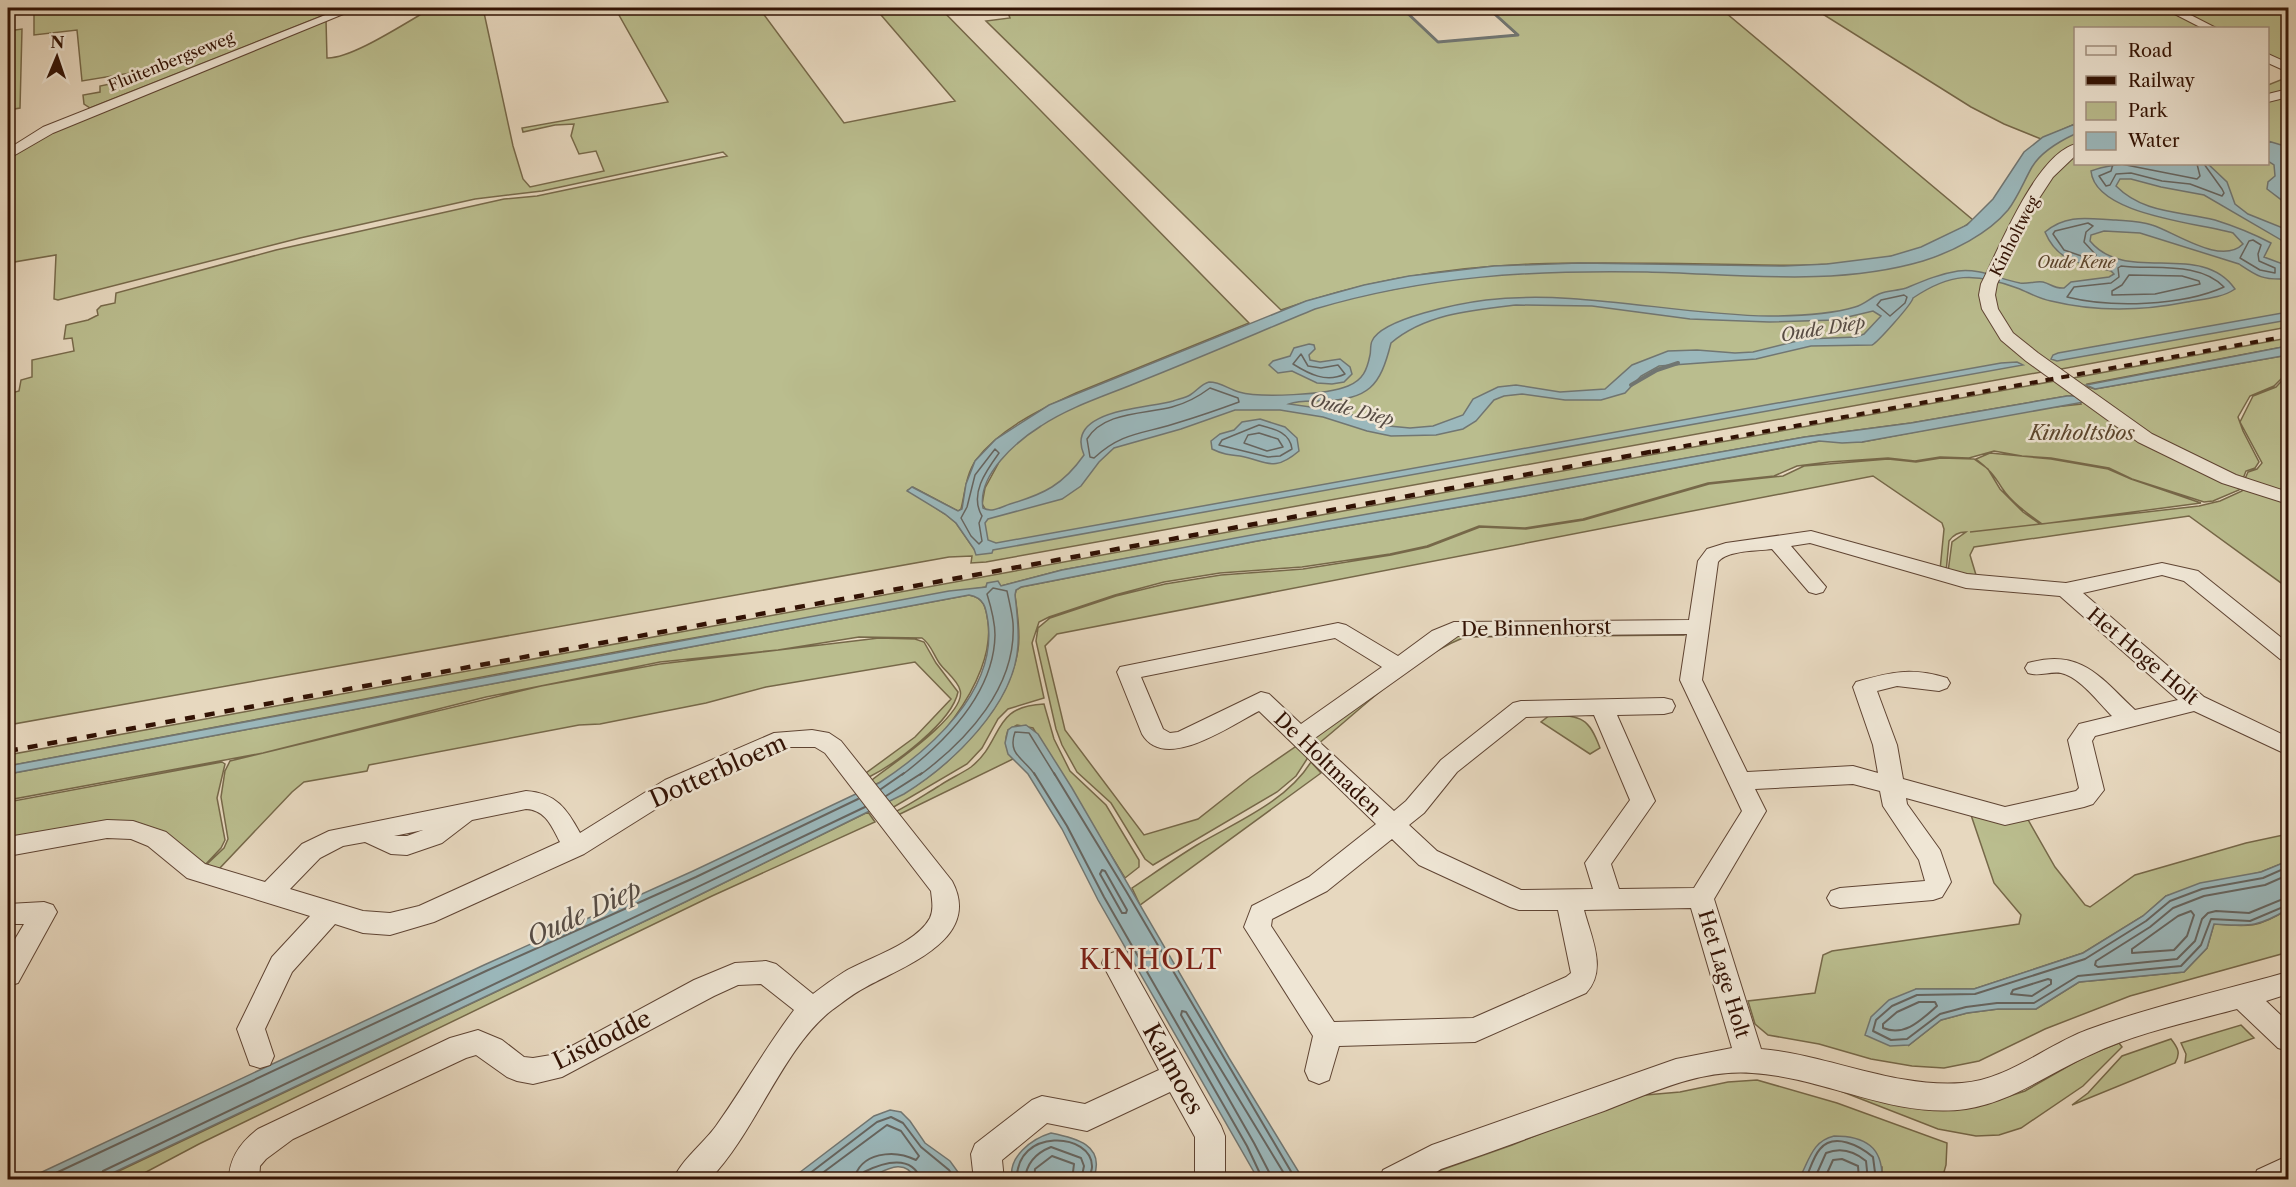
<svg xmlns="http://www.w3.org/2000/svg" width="2296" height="1187" viewBox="0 0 2296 1187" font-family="'Libre Caslon Text',serif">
<rect width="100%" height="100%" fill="#e7d8bf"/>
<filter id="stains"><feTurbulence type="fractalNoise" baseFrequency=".00333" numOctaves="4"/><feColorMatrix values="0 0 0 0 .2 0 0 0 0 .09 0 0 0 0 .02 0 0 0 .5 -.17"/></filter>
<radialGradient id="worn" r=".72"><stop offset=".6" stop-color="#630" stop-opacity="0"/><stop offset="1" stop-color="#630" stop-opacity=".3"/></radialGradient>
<path fill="#babd8e" stroke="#766849" stroke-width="1.5" d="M34 8H342L90 108 84 104 83 95 100 92V86L129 80 131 78 130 73 82 81 77 30 34 35Z
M432 8H483L513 146 523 179 530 187 604 171 596 151 579 154 571 136 574 124 555 125 523 132 522 128 668 102 615 8H759L844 123 955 101 875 8H940L1249 323 1076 393C1041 409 999 429 976 460 966 474 965 493 961 509L958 511 913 487 908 490 945 514 956 523 974 549 986 510 982 504 985 488 998 464 1007 434 1301 306 1477 274 1694 267 1805 268 1856 264 1904 256 1941 244 1974 225 2007 190 2024 156 2065 131 2075 128 2076 164H2268V85L2288 77V327L2056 370 2051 366 2043 368 2047 371 986 562 971 563 972 556 949 557 8 725V394L19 391 21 380 32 377V360L74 351 72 338 64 339 66 325 88 320 98 315 97 310 101 306 115 303 116 293 276 250 504 199 537 196 727 156 723 152 542 191 475 199 300 238 58 300 54 299 56 255 8 263V159L55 131 89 115 326 20 327 58C352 59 408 21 432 8Z
M1006 8H1402L1438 42 1517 35 1488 8H1720L1973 220C1904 275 1792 265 1709 264 1649 263 1590 262 1531 264 1446 267 1361 281 1281 310L986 21 1010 18Z
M1813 8H2164L2206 28H2076L2075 124 2041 139 2004 124 1971 107Z
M2172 8H2288V67L2268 56V28H2214Z
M22 29 20 108 8 110V31Z
M2288 338V346L2087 384 2088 387 2095 389 2288 355V372L2274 386 2250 396 2238 417 2243 431 2259 462 2255 468 2246 471 2242 481 2177 452 2068 379Z
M2288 374V495L2244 481 2248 472 2257 469 2262 463 2240 422 2253 396 2276 387Z
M2060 380 2241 487 2239 490 2213 501 2204 502 2132 479 2109 468 2051 458 2022 456 1994 451 1969 458 1940 457 1915 461 1888 458 1829 462 1797 466 1774 476 1708 483 1583 519 1525 528 1479 526 1427 546 1390 554 1302 567 1220 573 1164 582 1115 595 1049 617 1039 622 1032 643 1044 698 1008 709 998 719 982 748 967 764 892 808 887 802C943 775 1008 713 1018 650 1021 632 1017 612 1015 595L1016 590 1021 587 1257 541 1524 496 1820 441 1862 442 2036 409 2081 404 2078 396H2067L1911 423 1805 437 1062 570 1001 586 987 584 986 587 653 645 8 766V755Z
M1990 453 2051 459 2108 469 2131 479 2201 503 2042 524C2028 514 2011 502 2002 488 1994 475 1988 468 1976 459Z
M1941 458 1974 459 1988 469 2000 489 2023 512 2040 524 1970 532 2199 506 2220 501 2242 491 2243 488 2288 501V588L2189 516 1974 547 1970 555 1976 575 1948 572 1952 542 1966 532C1959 532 1953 535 1949 541L1946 572 1940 570 1944 529 1942 523 1873 476 1057 634 1045 646 1065 730 1144 835 1198 819 1250 778 1298 745 1307 753V759L1296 776 1277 792 1153 865 1145 859 1111 803 1077 772 1062 745 1056 729 1036 641 1038 628 1050 618 1116 596 1165 584 1221 575 1303 569 1391 555 1428 547 1480 527 1526 529 1584 520 1709 484 1783 476 1804 466 1888 459 1916 462Z
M969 595C985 598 986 608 988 622 996 680 927 766 874 785L872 780C888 767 968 714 960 690 958 681 946 672 940 664 934 656 931 644 922 638L859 637 778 650 660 662 486 697 263 753 8 800V774Z
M1679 632 1683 635 1465 637C1410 659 1364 707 1318 744L1315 735 1454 634Z
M879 638 915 639 924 642 936 663 958 692C952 722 895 764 869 777L866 773 915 737 951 699 915 662 766 687 706 703 600 724 579 725 369 765 367 771 304 782 292 792 217 871 205 866 224 848 228 839 221 797 225 771 230 761 541 686 660 664Z
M1044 704 1054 739 1070 771 1106 805 1139 860V867L1125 878 1033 728 1017 725 1008 730C1004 741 1005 750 1013 759L898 815 895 812C911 804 924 795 939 786 949 779 961 774 971 767 1004 741 991 706 1044 704Z
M1550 715C1582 716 1589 718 1600 748L1590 754 1541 722Z
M222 762 225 764 217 798 225 840 221 848 204 866 164 833 92 826 8 843V802Z
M1311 762 1321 773 1140 905 1132 888C1153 874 1174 859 1197 845 1236 822 1286 802 1311 762Z
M868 812 875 822 712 896 199 1144 133 1179 100 1180 685 902Z
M1970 812 2027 818 2055 867 2085 905 2090 907 2135 875 2246 843 2288 834V861L2261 872 2166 896 2143 916 2083 953 1974 989H1916L1909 1045 1941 1020 1967 1013 1998 1009H2036L2079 982 2184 972 2207 948 2214 924C2249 927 2258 928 2288 909V950L2285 953 2130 996 2045 1029 1979 1061 1944 1068 1912 1066 1871 1059 1819 1044 1768 1035 1755 1024 1748 1001 1815 993 1823 955 1832 951 2019 924 2021 915 1994 883Z
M2241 1025 2254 1038 2185 1063 2186 1054 2181 1043Z
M2171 1039C2178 1048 2181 1053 2175 1063L2072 1105 2088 1093 2122 1056Z
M2119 1043 2122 1047 2083 1086 2021 1128 1999 1135 1976 1136 1938 1129 1820 1083 1988 1103 2025 1091 2086 1056Z
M1757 1080 1837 1103 1947 1143 1946 1165 1942 1179H1882V1167H1806L1799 1179 1424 1180 1441 1170 1512 1145 1634 1096 1680 1092 1728 1082Z"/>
<path fill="#9bb8bc" stroke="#717672" stroke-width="1.5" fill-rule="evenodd" d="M2075 124V134C2060 141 2041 152 2032 167 2024 181 2018 197 2008 210 1988 234 1952 252 1923 261 1835 287 1737 274 1647 272 1531 270 1426 276 1315 309 1257 333 1199 358 1141 381 1108 395 1071 406 1041 426 1017 441 977 475 983 508 992 513 1001 507 1010 504 1044 494 1063 485 1084 455 1064 409 1147 409 1173 401 1178 399 1185 398 1190 395 1197 391 1201 384 1209 382 1221 382 1228 389 1239 392 1260 398 1327 395 1348 386 1363 380 1367 370 1370 355 1371 351 1370 345 1372 341 1382 318 1462 303 1486 300 1580 289 1674 315 1769 316 1798 316 1828 315 1855 307 1865 304 1870 298 1879 294 1888 290 1897 291 1906 288 1923 281 1939 274 1958 271 1979 268 1999 279 2020 283 2028 284 2035 281 2043 282 2051 284 2055 289 2064 288L2071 282 2109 277 2114 274 2111 271C2081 263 2058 263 2045 232 2067 213 2090 219 2116 220 2129 221 2140 221 2152 225 2175 232 2221 266 2243 244L2233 233C2199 223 2095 215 2091 171 2116 161 2181 160 2208 164L2227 182 2235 204 2248 214 2288 230V244L2204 195 2161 187 2131 179H2120L2116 186C2144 214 2180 211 2215 220 2234 226 2254 234 2271 243L2264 257 2283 264 2288 272 2285 279C2262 280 2257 276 2239 264L2140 233 2104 231 2091 235 2090 241C2126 285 2201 240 2235 289 2222 298 2203 299 2187 302 2142 311 2096 312 2051 301 2039 299 2028 292 2017 288 1975 272 1950 273 1913 298 1912 304 1877 343 1872 345L1811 346 1756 359 1659 366 1641 376 1625 393 1601 400H1565L1522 394 1504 396 1494 400 1476 421 1463 429 1436 435 1391 436 1367 431 1323 417 1280 410H1235L1181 429 1114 448 1099 462 1081 486 1062 499 988 519 985 523 988 540 996 543 2001 363 2017 362 2023 365 993 550 992 553 976 555 974 549 956 523 945 514 907 491 912 487 958 511 962 509 966 484 975 461 996 439 1049 405 1306 301 1364 285 1409 276 1494 266 1579 263 1784 266 1827 264 1891 256 1921 247 1967 225 1993 199 2024 152 2043 137ZM1516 305 1592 306 1690 319 1769 322 1835 320 1873 311 1881 316 1864 334 1856 337 1805 339 1753 352 1735 353 1697 350 1668 351 1632 365 1605 389 1560 392 1516 385 1498 387 1473 399 1463 415 1433 426 1410 428 1389 426 1339 411 1289 404C1299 400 1312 401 1322 401 1369 399 1380 387 1391 343 1425 314 1472 310 1516 305Z
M2268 141 2288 147V166H2284L2283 170 2288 172V205L2267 189 2268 182 2275 176 2274 165 2268 161Z
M2288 312V320L2057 361 2051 359 2053 355 2058 353Z
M1309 344 1314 345 1315 349 1309 355 1310 360 1320 362 1340 359 1350 367 1352 374 1344 382 1332 384 1317 383 1292 371 1278 373 1269 365 1273 361 1290 356 1294 348Z
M2288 346V355L2095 389 2086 385Z
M2067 396H2078L2084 402 1862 442 1842 443 1819 441 1524 496 1257 541 1021 587 1016 590 1015 595C1017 611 1019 628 1018 645 1015 705 951 765 904 794L685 902 100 1179H27L484 965 693 871 879 783C931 749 997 691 988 622 986 608 985 598 969 595L8 774V766L949 591 986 587 987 583 998 581 1001 586 1062 570 1328 521 1805 437 1911 423Z
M1260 419 1285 427 1297 438 1299 451C1273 473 1267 461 1240 456 1229 455 1222 454 1212 449L1211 441 1220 434 1234 430 1242 422Z
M1026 725 1038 734 1072 788 1229 1058 1303 1179H1258L1098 900 1062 829 1028 774 1008 754 1005 743 1008 730 1012 727Z
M2288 861V909C2257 928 2249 926 2214 924L2207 948 2184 972 2079 982 2036 1009H1998L1967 1013 1941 1020 1909 1045 1890 1046 1865 1035 1871 1017 1889 1000 1916 989H1974L2083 953 2143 916 2166 896 2200 883 2261 872Z
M890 1110 901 1112 910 1121 925 1143 950 1161 963 1179H916C902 1153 879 1176 862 1180 844 1183 810 1180 791 1179L874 1116Z
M1051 1133C1076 1138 1105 1145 1094 1177L1091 1180 1012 1179C1008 1157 1031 1139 1051 1133Z
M1834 1136C1865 1136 1883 1147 1882 1179H1799C1809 1161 1812 1141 1834 1136Z"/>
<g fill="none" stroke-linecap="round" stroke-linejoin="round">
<path stroke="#666560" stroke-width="1.5" d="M2113 164 2111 171 2099 176 2106 186 2110 185 2116 174 2131 173 2162 181 2190 184 2222 196 2224 193 2222 189 2204 164
M2121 164 2197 179 2200 176 2197 164
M2088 223 2093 226 2086 232 2084 242 2096 255 2093 260 2064 250 2053 234 2055 231Z
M2253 240 2261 245 2258 254 2259 261 2275 268V273L2260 270 2240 258 2249 241Z
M2121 266C2154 270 2199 261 2224 287 2182 306 2111 308 2067 297L2074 287 2111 283 2119 277 2118 268Z
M2129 275 2182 276 2199 281 2200 284 2155 294 2112 295V291L2122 285Z
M1904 295 1907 297 1905 303 1890 316 1877 305 1881 300Z
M1301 354 1308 366 1321 368 1338 365 1345 374C1326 383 1309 374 1293 364Z
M1210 388 1238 398 1239 402C1220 409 1200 416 1180 422 1145 434 1123 431 1094 458L1090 457 1087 439C1103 412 1144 414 1172 407 1187 403 1198 397 1210 388Z
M1259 425C1274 429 1290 432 1292 449L1280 456 1268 457 1219 445 1222 440Z
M1259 433 1278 439 1283 447 1267 451 1244 443 1248 435Z
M995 449 999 453C986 471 969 494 982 516L979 523 982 541 979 544 971 536 961 518 967 507 975 475Z
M902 775C945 742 994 694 995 635 995 621 991 607 987 594L993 588 1007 591C1009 601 1012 612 1013 623 1017 687 967 740 920 775
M1035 775C1024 758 1007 755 1015 732L1029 733 1055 775"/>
<path stroke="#666560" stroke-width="2" d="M1034 773 1067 826 1104 897 1247 1146 1263 1180
M1054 773 1126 891 1296 1180
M881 789 904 773
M886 796 922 773
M2288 867 2263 878 2202 889 2170 901 2146 921 2085 959 1975 994 1917 995 1892 1006 1876 1020 1873 1031 1891 1040 1907 1039 1940 1014 1966 1007 1997 1003H2034L2078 976 2181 966 2201 945 2211 919 2250 921 2288 905
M1102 870 1105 871 1127 910 1126 913H1122L1100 874Z
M2288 875 2265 885 2204 896 2173 908 2150 927 2096 961 2095 965 2098 967 2177 959 2195 941 2202 919 2208 913 2216 911 2249 913 2288 897
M2191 911 2194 915 2187 936 2174 950 2132 953V949L2178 916Z
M2048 979 2051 980V984L2032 996 2011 994 2013 990Z
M1919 1002H1935L1937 1006C1921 1020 1905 1037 1883 1028V1024L1897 1012Z
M41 1180 486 971 696 877 858 799
M99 1180 103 1171 865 807
M801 1180 877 1122 891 1117 903 1123 921 1147 949 1170 956 1180
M813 1180 887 1125 901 1131 919 1156 916 1160C894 1149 860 1152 854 1180
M861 1180 864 1172C884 1162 912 1154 921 1180
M1017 1180C1015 1127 1093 1132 1092 1167 1092 1171 1089 1176 1088 1180
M1025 1180C1026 1164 1036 1153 1051 1147L1081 1158 1084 1166 1081 1180
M1034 1180 1035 1169 1052 1156 1074 1164 1072 1180
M1270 1180 1269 1172 1254 1143 1181 1015 1182 1011 1186 1012 1288 1180
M1805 1180C1810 1170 1813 1157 1820 1149 1834 1132 1860 1146 1873 1157L1876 1180
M1814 1180 1826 1153C1841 1147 1854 1151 1866 1161L1868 1180
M1824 1180 1833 1160 1842 1159 1858 1166 1859 1180"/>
<path stroke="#717672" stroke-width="3" d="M1402 8 1438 42 1518 35 1488 8"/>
<path stroke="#717672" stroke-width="4" d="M1631 385 1657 370 1678 363"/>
<defs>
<path id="minor" d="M343 8H358L53 133 8 159V149L43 127Z
M2163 8H2177L2216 28H2202Z
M2268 54 2288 63V72L2268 63Z
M2288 89V97L2268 102V94Z
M2076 144V155L2053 177 2032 209 1997 284 1995 295 1998 309 2013 333 2038 353 2152 434 2236 475 2288 492V504L2222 483 2138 442 2026 361 2001 340 1982 309 1979 295 1981 284C1999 249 2036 154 2076 144Z
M1811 531 1967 574 2066 583 2162 563 2198 571 2288 643V661L2280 659 2184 581 2162 575 2083 593 2204 697 2288 737V755L2194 711 2095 736 2092 741 2104 790 2093 804 2084 807 2005 825 1906 798 1907 804 1940 850 1951 882 1942 897 1933 900 1840 908 1831 905 1827 898 1831 891 1840 888 1925 881 1919 860 1883 806 1880 791 1853 784 1755 789 1766 811 1714 899 1761 1049C1829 1055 1893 1088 1962 1083 2007 1080 2045 1046 2087 1030 2152 1006 2221 991 2288 972V994L2266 1001 2288 1022V1051L2278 1048 2237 1009C2188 1022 2136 1033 2090 1055 2049 1073 2012 1102 1966 1109 1893 1119 1824 1077 1752 1073 1700 1069 1651 1093 1604 1111 1550 1130 1496 1150 1441 1169L1424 1180H1379L1383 1170 1432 1145 1676 1059 1732 1048 1691 908 1584 910C1591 937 1608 970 1586 993L1475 1042 1339 1046 1329 1080 1319 1084 1309 1080 1305 1071 1313 1036 1244 927 1252 906 1309 877 1376 824 1259 711C1231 725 1165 773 1142 734L1117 672 1120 667 1338 623 1346 625 1398 656 1432 631 1454 622 1689 620 1698 561 1707 549 1726 543ZM1810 543 1966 588 2060 596 2178 700 2135 710C2100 677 2081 648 2028 663L2025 668 2028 673C2039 677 2050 671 2061 673 2080 677 2098 702 2112 716L2079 724 2068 740 2079 788 2076 791 2005 807 1903 779 1897 745 1877 691 1897 686 1939 691 1947 688 1950 683 1947 678C1911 667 1891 672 1856 682L1853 687 1873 745 1878 773 1853 766 1747 772 1702 680 1718 562C1727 550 1758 551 1772 549L1809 592 1816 594 1823 592 1826 587 1791 546ZM1687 634 1680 680 1742 811 1694 888 1619 889 1611 864 1655 801 1617 715 1664 714 1672 712 1675 706 1672 700 1664 698 1521 701 1513 703 1441 760 1406 801 1394 811 1315 738 1458 636ZM1335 638 1382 667 1301 724 1269 694 1261 692 1178 732 1170 733 1163 729 1141 677ZM1594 715 1630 800 1585 863 1593 889 1521 890 1437 851 1409 825 1424 813 1457 772 1526 717ZM1392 839 1419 865 1510 907 1519 910H1558L1571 973 1566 977 1473 1018 1334 1022 1271 926 1272 919 1327 891Z
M812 730 829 733 841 741 952 881C983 939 904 966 866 987 854 993 843 1002 832 1010 782 1049 756 1132 709 1180H673C682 1159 703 1144 716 1126 743 1088 766 1047 794 1010L761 984 738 985 714 996 562 1077 533 1084 517 1081 507 1077 476 1055 466 1058 293 1139 266 1159 260 1166 259 1180H229C229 1158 241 1142 258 1129L450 1038 478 1030 502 1040 524 1057 533 1058 557 1054 694 980 735 963 766 961 776 964 813 994C823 986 833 979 844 972 868 958 916 944 930 918 934 909 932 900 931 891L825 753 815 747H785L683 792 584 854 434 922 390 935 363 933 335 924 292 972 265 1029 274 1056 270 1065 260 1068 250 1065 237 1029 272 957 310 916 187 878 148 846 131 839 107 838 8 856V837L107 820 133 821 166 832 205 864 265 882 302 844 329 831 526 791C556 793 567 809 580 833L665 780 774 733ZM526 809C546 810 552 827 560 842L419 906 390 913 363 911 290 889 320 858 343 846 365 842 391 854 407 855 442 843 472 820ZM423 830 407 836H394Z
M44 902 53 905 57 912 18 983 8 986V951L24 924H8V904Z
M1115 952 1125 955 1221 1126 1225 1136V1180H1195V1137L1170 1092 1087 1131 1047 1123 1002 1160 1004 1180H974L971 1154 975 1144 1032 1100 1042 1096 1085 1104 1159 1070 1102 963 1105 955Z
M2281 1159H2288V1180H2253L2257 1170Z"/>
</defs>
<use href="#minor" stroke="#5f4433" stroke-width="2"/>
<use href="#minor" fill="#efe6d5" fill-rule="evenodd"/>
<path stroke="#321204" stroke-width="4" stroke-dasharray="8 8" stroke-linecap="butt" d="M1652 452 2288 336"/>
<path stroke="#321204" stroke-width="4.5" stroke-dasharray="10 10" stroke-linecap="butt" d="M8 751 1661 450"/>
</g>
<g text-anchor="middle" stroke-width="5" stroke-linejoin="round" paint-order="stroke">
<g font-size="16" fill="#321204" stroke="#efe6d5">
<text transform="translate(171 61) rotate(-22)" y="6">Fluitenbergseweg</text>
<text transform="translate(2014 236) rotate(-63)" y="6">Kinholtweg</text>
</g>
<g font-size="16" font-style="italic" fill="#5b452d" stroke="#efe6d5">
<text x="2076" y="268">Oude Kene</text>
</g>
<g font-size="18" font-style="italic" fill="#574c44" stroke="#efe6d5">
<text transform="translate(1823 329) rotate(-9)" y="6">Oude Diep</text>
<text transform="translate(1352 410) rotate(14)" y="6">Oude Diep</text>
</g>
<g font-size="20" font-style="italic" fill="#5b452d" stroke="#efe6d5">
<text x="2082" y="440">Kinholtsbos</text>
</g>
<g font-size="20" fill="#321204" stroke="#efe6d5">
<text transform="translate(1536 628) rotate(-1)" y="7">De Binnenhorst</text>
<text transform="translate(2143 656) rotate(40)" y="7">Het Hoge Holt</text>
<text transform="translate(1328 764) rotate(44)" y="7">De Holtmaden</text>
<text transform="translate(1724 974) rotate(73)" y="7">Het Lage Holt</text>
</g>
<g font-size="24" fill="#321204" stroke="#efe6d5">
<text transform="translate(718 771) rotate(-24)" y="8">Dotterbloem</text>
<text transform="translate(602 1040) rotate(-26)" y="8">Lisdodde</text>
<text transform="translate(1173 1069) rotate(61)" y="8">Kalmoes</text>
</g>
<g font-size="26" font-style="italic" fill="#574c44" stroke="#efe6d5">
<text transform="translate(584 913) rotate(-25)" y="9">Oude Diep</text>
</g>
<g font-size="27" letter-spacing="1.5" fill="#7a1f14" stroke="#efe6d5">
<text x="1151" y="969">KINHOLT</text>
</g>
</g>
<rect width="2296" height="1187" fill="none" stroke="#e7d8bf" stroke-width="30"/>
<rect x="9" y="9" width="2278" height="1169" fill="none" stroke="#321204" stroke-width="3"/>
<rect x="15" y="15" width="2266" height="1157" fill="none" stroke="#321204" stroke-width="1.5"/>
<rect x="2074" y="27" width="195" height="138" fill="#efe6d5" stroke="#a39181" stroke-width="1.5"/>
<rect x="2086" y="46" width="30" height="9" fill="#efe6d5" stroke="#a39181" stroke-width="1.5"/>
<text x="2128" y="57" font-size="18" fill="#321204">Road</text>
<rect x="2086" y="76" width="30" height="9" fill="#321204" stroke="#a39181" stroke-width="1.5"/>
<text x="2128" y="87" font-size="18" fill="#321204">Railway</text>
<rect x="2086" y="102" width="30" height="18" fill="#babd8e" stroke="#a39181" stroke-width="1.5"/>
<text x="2128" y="117" font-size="18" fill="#321204">Park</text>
<rect x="2086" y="132" width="30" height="18" fill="#9bb8bc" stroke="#a39181" stroke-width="1.5"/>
<text x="2128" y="147" font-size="18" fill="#321204">Water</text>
<g transform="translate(57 57) rotate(2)" stroke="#efe6d5" stroke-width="4.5" paint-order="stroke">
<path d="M0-4.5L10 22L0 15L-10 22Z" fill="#321204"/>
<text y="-9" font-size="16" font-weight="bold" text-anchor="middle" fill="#321204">N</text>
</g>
<rect width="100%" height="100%" filter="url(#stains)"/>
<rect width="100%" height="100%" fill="url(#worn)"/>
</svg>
